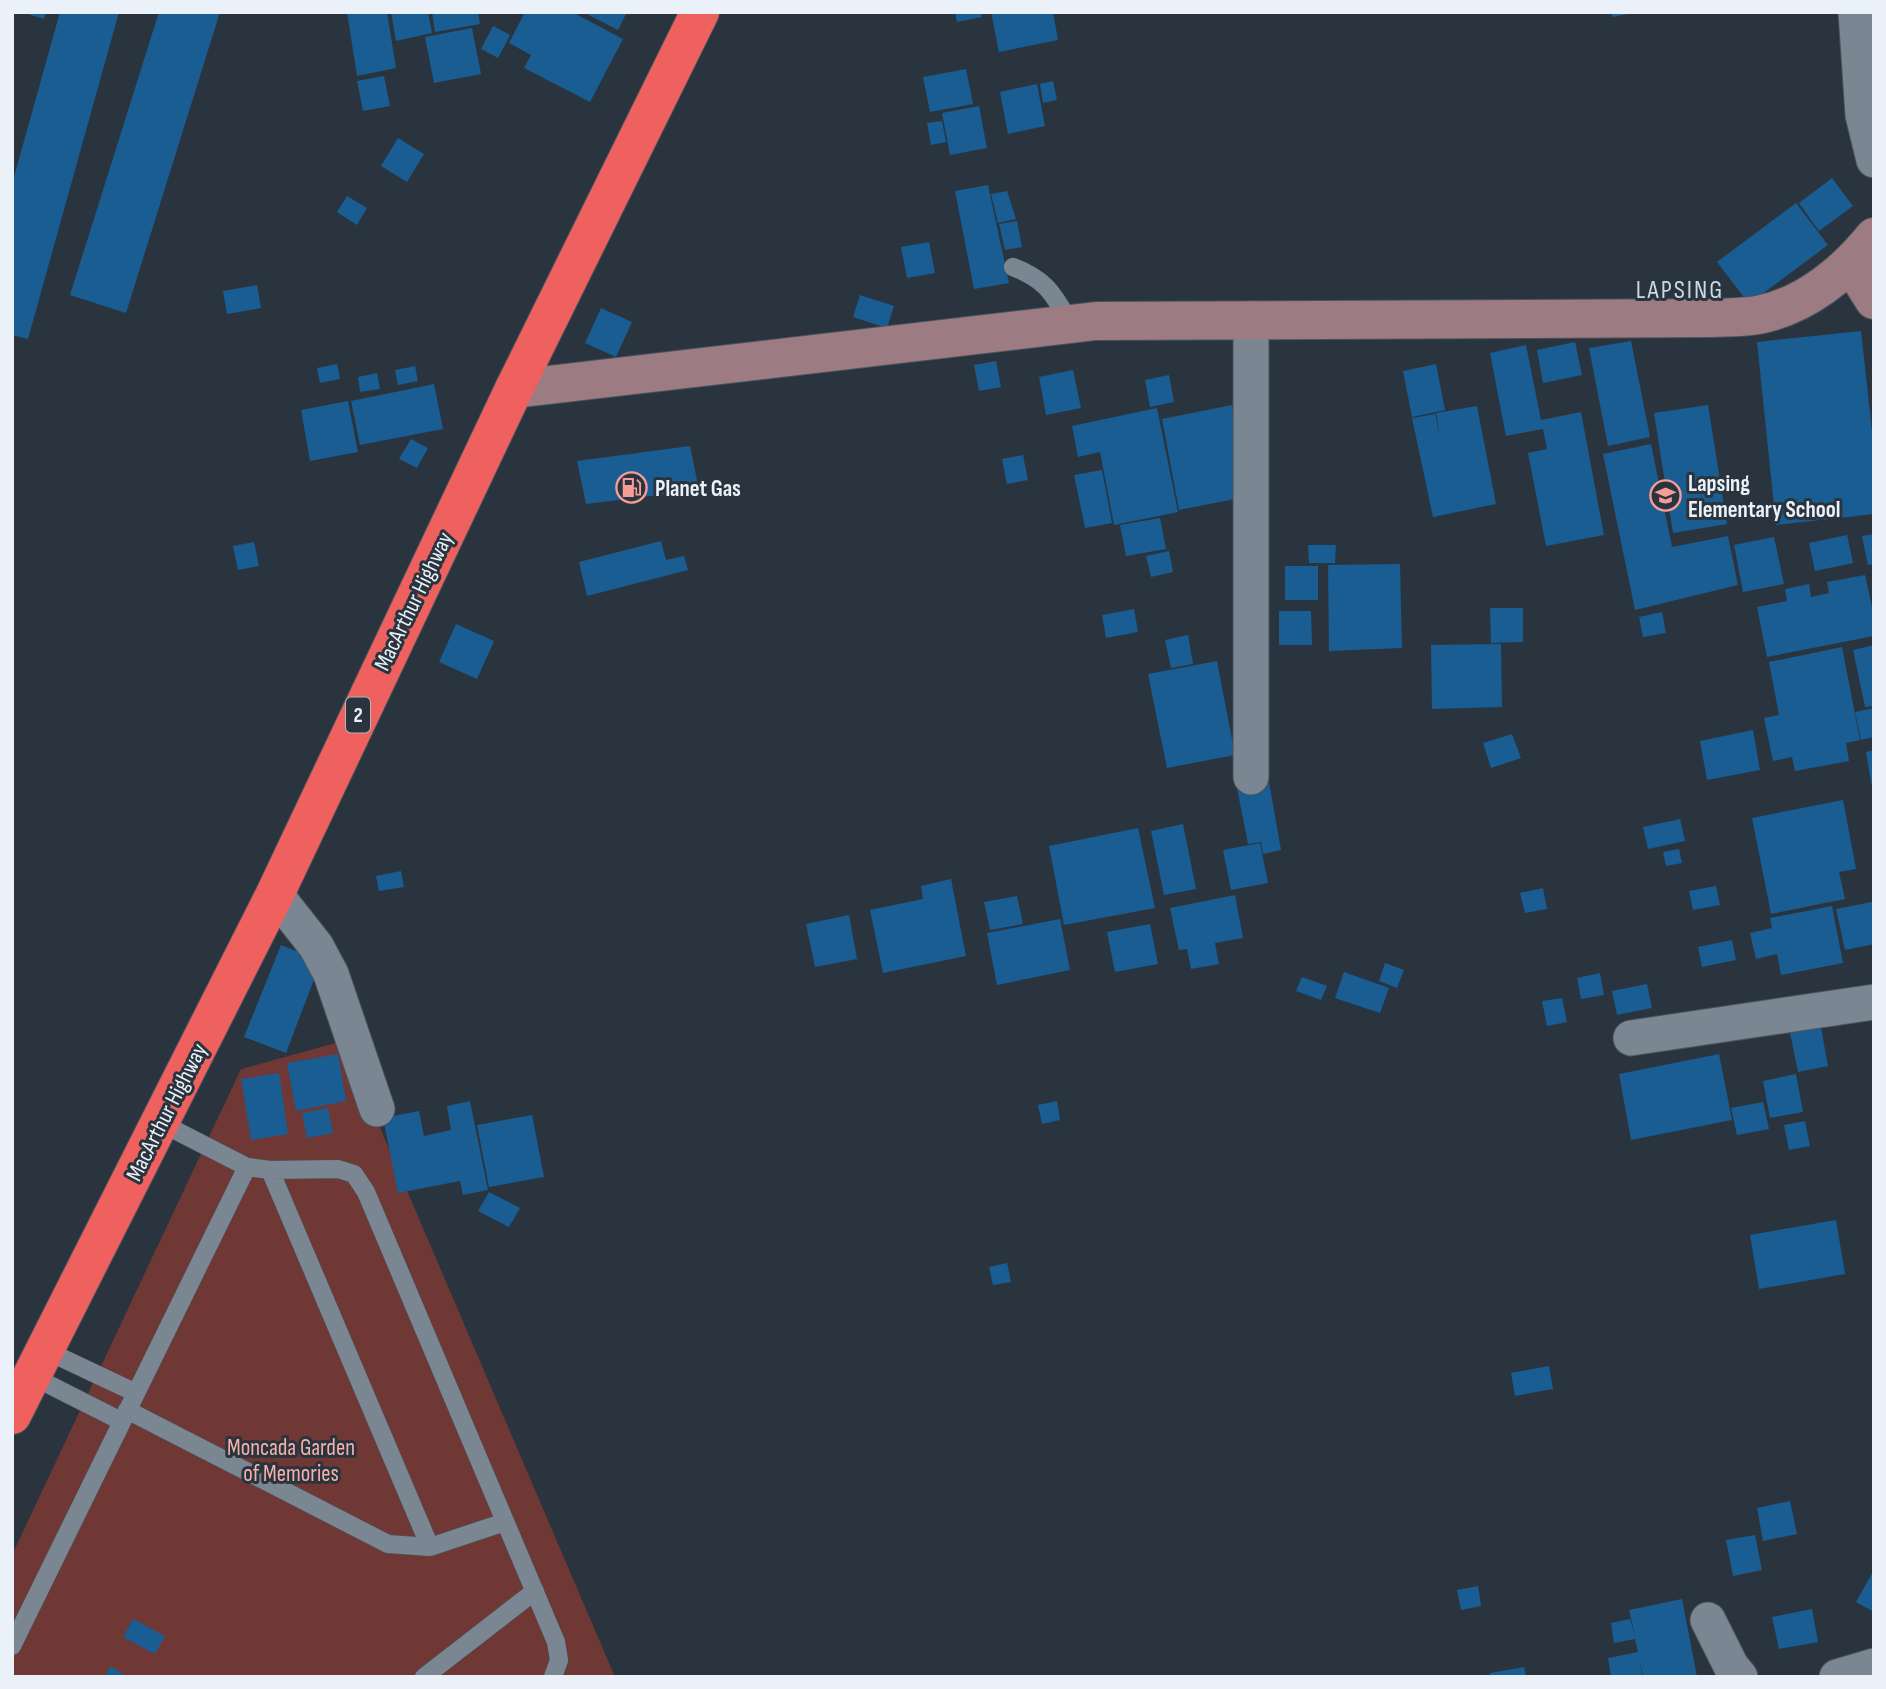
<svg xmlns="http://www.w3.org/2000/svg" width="1886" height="1689" viewBox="0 0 1886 1689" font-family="'Sofia Sans Condensed',sans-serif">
<rect width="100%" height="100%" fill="#2a343e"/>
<path fill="#6f3835" d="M343 1041 615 1677H12V1555L241 1069Z"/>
<path fill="#195d93" d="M21 12H46L44 19Z
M60 12H119L28 339 12 335V184Z
M159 12H220L126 313 70 295Z
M347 12H387L396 68 357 76Z
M391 12H428L432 33 396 41Z
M432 12H478L480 24 435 32Z
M525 12H572L623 39 590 102 524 68 531 55 509 43Z
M583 12H627L618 30Z
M955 12H981L982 17 957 22Z
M991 12H1053L1058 40 999 52Z
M1611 12H1628V14L1612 17Z
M493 26 510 35 498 58 481 49Z
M472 28 481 74 434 83 425 37Z
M966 69 973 104 930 112 923 77Z
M384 76 390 106 363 111 357 81Z
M1053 81 1057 100 1043 103 1040 84Z
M1037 84 1045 126 1008 134 1000 92Z
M979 106 987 148 950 155 942 113Z
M942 121 946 142 931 145 927 123Z
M398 138 424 154 407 182 381 166Z
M1832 178 1853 206 1819 231 1799 203Z
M988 185 1009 283 974 289 955 191Z
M1007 191 1016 219 998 223 991 194Z
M347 196 367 208 357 225 337 212Z
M1796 203 1828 245 1749 304 1717 262Z
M1017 221 1022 247 1005 250 999 224Z
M929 242 935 273 907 278 901 247Z
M257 285 261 308 227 314 223 291Z
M860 295 894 306 887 328 853 317Z
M601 308 632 322 616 357 585 343Z
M1861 331 1874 449V514L1776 525 1757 342Z
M1631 341 1650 437 1608 446 1589 348Z
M1575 342 1582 375 1543 383 1537 350Z
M1526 345 1541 420 1581 412 1604 535 1546 546 1528 453 1547 449 1543 429 1506 436 1490 353Z
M996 361 1001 387 979 391 974 365Z
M337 364 340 379 320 383 317 368Z
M1436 364 1445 410 1412 417 1403 371Z
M415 366 418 381 398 385 395 370Z
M1073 370 1081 408 1046 415 1039 377Z
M377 373 380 389 360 392 358 377Z
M1169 375 1174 402 1150 407 1145 380Z
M434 384 443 429 360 445 351 401Z
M348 401 358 452 310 461 301 410Z
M1232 405 1250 496 1179 510 1162 419Z
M1708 405 1727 524 1673 533 1654 413Z
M1477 406 1496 504 1433 517 1412 418 1435 414 1440 436 1436 413Z
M1157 408 1178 512 1114 525 1100 452 1078 457 1072 426Z
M411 439 428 448 417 468 399 459Z
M1651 444 1672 547 1728 536 1738 585 1635 610 1603 454Z
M690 446 699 490 586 504 577 461Z
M1023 455 1028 480 1007 484 1002 459Z
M1102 470 1112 523 1085 528 1074 475Z
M1160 518 1166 549 1126 556 1120 525Z
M1874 534V564L1868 565 1862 536Z
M1847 535 1853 563 1815 571 1809 543Z
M1774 537 1784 584 1743 592 1734 545Z
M661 541 666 560 684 556 688 570 587 596 579 562Z
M254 542 259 566 238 570 233 546Z
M1308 545H1336L1335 563H1309Z
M1169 551 1173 572 1151 577 1146 556Z
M1400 564 1402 648 1329 651 1328 565Z
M1285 566H1318V600H1285Z
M1865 575 1874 616V636L1767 657 1757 607 1787 601 1785 589 1809 584 1811 597 1829 593 1827 582Z
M1490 608H1523V642L1491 643Z
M1134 609 1138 632 1106 638 1102 615Z
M1279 611H1311L1312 645H1279Z
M1662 612 1666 633 1643 637 1639 617Z
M456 624 494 641 477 679 439 662Z
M1188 635 1193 664 1171 668 1165 640Z
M1501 644 1502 707 1432 709 1431 645Z
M1874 645V706L1865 707 1853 650Z
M1842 647 1860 740 1846 743 1849 761 1795 771 1792 757 1773 761 1764 718 1779 715 1769 662Z
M1217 661 1235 755 1167 768 1148 674Z
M1874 708V737L1861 740 1855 712Z
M1753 730 1760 770 1707 780 1700 741Z
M1512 734 1521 758 1491 768 1483 743Z
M1874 750V787H1872L1866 752Z
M1269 782 1281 850 1263 854 1261 842 1248 844 1237 788Z
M1843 800 1856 869 1839 872 1845 899 1771 914 1752 818Z
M1680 819 1685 841 1648 849 1643 827Z
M1183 824 1196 889 1164 895 1151 831Z
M1138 828 1155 908 1064 925 1049 846Z
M1260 843 1268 883 1231 890 1223 850Z
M1679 849 1682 863 1666 866 1663 852Z
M401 871 404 887 379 891 376 876Z
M951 879 966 956 883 973 870 910 923 899 921 886Z
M1716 886 1720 905 1693 910 1689 891Z
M1543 888 1547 909 1525 913 1520 893Z
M1235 895 1243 938 1215 943 1219 964 1191 969 1187 949 1179 950 1170 908Z
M1017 896 1023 924 990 930 984 902Z
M1872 902 1874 944 1845 950 1836 909Z
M1832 906 1843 963 1781 975 1777 954 1756 959 1750 933 1772 928 1770 918Z
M849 915 857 959 815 967 806 924Z
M1060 919 1070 970 997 985 987 933Z
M1150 924 1158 964 1115 972 1107 932Z
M1732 940 1736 960 1702 967 1698 947Z
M281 945 321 961 286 1053 244 1037Z
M1385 963 1404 970 1397 988 1379 981Z
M1344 972 1389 988 1380 1013 1335 998Z
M1600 973 1604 995 1581 999 1577 978Z
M1302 977 1327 986 1321 1000 1296 991Z
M1647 984 1652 1008 1617 1015 1612 991Z
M1562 998 1567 1022 1547 1026 1542 1001Z
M1820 1022 1828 1066 1798 1072 1789 1028Z
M338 1054 346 1101 296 1111 287 1063Z
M1719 1054 1732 1120 1631 1140 1619 1074Z
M279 1073 288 1134 251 1140 241 1079Z
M1796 1074 1803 1112 1770 1118 1763 1081Z
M470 1101 488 1190 463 1195 460 1181 398 1193 383 1118 419 1111 424 1136 451 1130 447 1106Z
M1057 1101 1060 1120 1042 1124 1038 1105Z
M1763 1102 1769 1129 1737 1135 1731 1108Z
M328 1108 333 1133 307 1138 302 1113Z
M532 1115 544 1177 489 1187 477 1125Z
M1805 1121 1810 1146 1789 1150 1784 1125Z
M489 1192 520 1208 509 1227 478 1211Z
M1836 1220 1845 1274 1759 1289 1750 1235Z
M1007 1263 1011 1282 993 1285 989 1267Z
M1549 1366 1553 1389 1515 1396 1511 1373Z
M1790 1501 1797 1534 1763 1541 1757 1508Z
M1755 1535 1762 1570 1733 1576 1726 1540Z
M1874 1570V1612L1856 1602Z
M1478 1586 1481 1606 1461 1610 1457 1590Z
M1682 1599 1697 1677H1643L1640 1661 1642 1677H1611L1608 1658 1638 1652 1635 1639 1614 1643 1611 1623 1630 1619 1635 1636 1629 1610Z
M1812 1609 1818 1642 1779 1649 1772 1617Z
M133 1619 165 1636 155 1654 123 1637Z
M111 1666 127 1677H104Z
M1524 1667 1526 1677H1490V1673Z"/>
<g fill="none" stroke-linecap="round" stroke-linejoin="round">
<defs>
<path id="lane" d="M1013 267C1047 280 1053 294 1071 324
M161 1123 247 1167 270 1170 338 1169 354 1174 366 1192 556 1642 559 1660 553 1677
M270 1170 430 1547
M45 1350 136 1393
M32 1376 121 1421
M127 1410 388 1544 430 1547 505 1522
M12 1646 247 1167
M424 1677 535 1591"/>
<path id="street" d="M1856 12 1863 115 1874 160
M1251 777V319
M275 894 316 946 331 974 377 1109
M1631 1038 1874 1002
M1708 1620 1731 1666 1740 1677
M1837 1677 1874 1666"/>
<path id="secondary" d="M1852 265 1874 300
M514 389 1096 321 1709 318C1725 317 1743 318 1758 315 1805 306 1845 273 1874 237"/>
<path id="highway" d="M12 1415 275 894 514 389 700 12"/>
</defs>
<use href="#lane" stroke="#4a535c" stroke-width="19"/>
<use href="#street" stroke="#4a535c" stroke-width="37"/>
<use href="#secondary" stroke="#4a535c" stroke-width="40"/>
<use href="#highway" stroke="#4a535c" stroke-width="40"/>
<use href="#lane" stroke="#7a8692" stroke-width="18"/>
<use href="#street" stroke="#7a8692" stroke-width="35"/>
<use href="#secondary" stroke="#9d7b83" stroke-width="38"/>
<use href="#highway" stroke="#ee615f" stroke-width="38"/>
</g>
<defs>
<symbol id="fuel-ring" viewBox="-11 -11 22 22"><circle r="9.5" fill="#2a343e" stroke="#f59c96" stroke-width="1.5"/><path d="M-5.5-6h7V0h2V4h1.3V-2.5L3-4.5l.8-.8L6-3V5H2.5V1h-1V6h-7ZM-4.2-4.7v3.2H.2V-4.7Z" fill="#f59c96"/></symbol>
<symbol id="school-ring" viewBox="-11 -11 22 22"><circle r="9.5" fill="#2a343e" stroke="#f59c96" stroke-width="1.5"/><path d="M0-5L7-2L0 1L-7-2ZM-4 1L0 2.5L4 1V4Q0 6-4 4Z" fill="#f59c96"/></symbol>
</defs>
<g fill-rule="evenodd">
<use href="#fuel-ring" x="614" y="470" width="35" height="35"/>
<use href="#school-ring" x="1648" y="478" width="35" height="35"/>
</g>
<g text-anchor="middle" stroke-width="6" stroke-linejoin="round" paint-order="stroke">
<rect fill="#2a343e" stroke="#b0b8c0" stroke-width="2" x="346" y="697.5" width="24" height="35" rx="5"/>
<g font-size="21" font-weight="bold" fill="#eaf1f8">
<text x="358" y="722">2</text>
</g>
<g font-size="23" font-weight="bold" fill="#eaf1f8" stroke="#2a343e" text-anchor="start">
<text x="1688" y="491">Lapsing<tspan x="1688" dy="26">Elementary School</tspan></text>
<text x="655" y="496">Planet Gas</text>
</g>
<g font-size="23" fill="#eaf1f8" stroke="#2a343e">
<text transform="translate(413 601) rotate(-64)" y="8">MacArthur Highway</text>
<text transform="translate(166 1112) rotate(-63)" y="8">MacArthur Highway</text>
</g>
<g font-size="23" fill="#f7b1ab" stroke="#2a343e">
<text x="291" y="1455">Moncada Garden<tspan x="291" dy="26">of Memories</tspan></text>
</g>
<g font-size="26" letter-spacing="2" fill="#cbd9e5" stroke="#2a343e">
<text x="1680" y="298">LAPSING</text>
</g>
</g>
<rect width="1886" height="1689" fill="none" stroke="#eaf1f8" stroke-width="28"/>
</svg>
